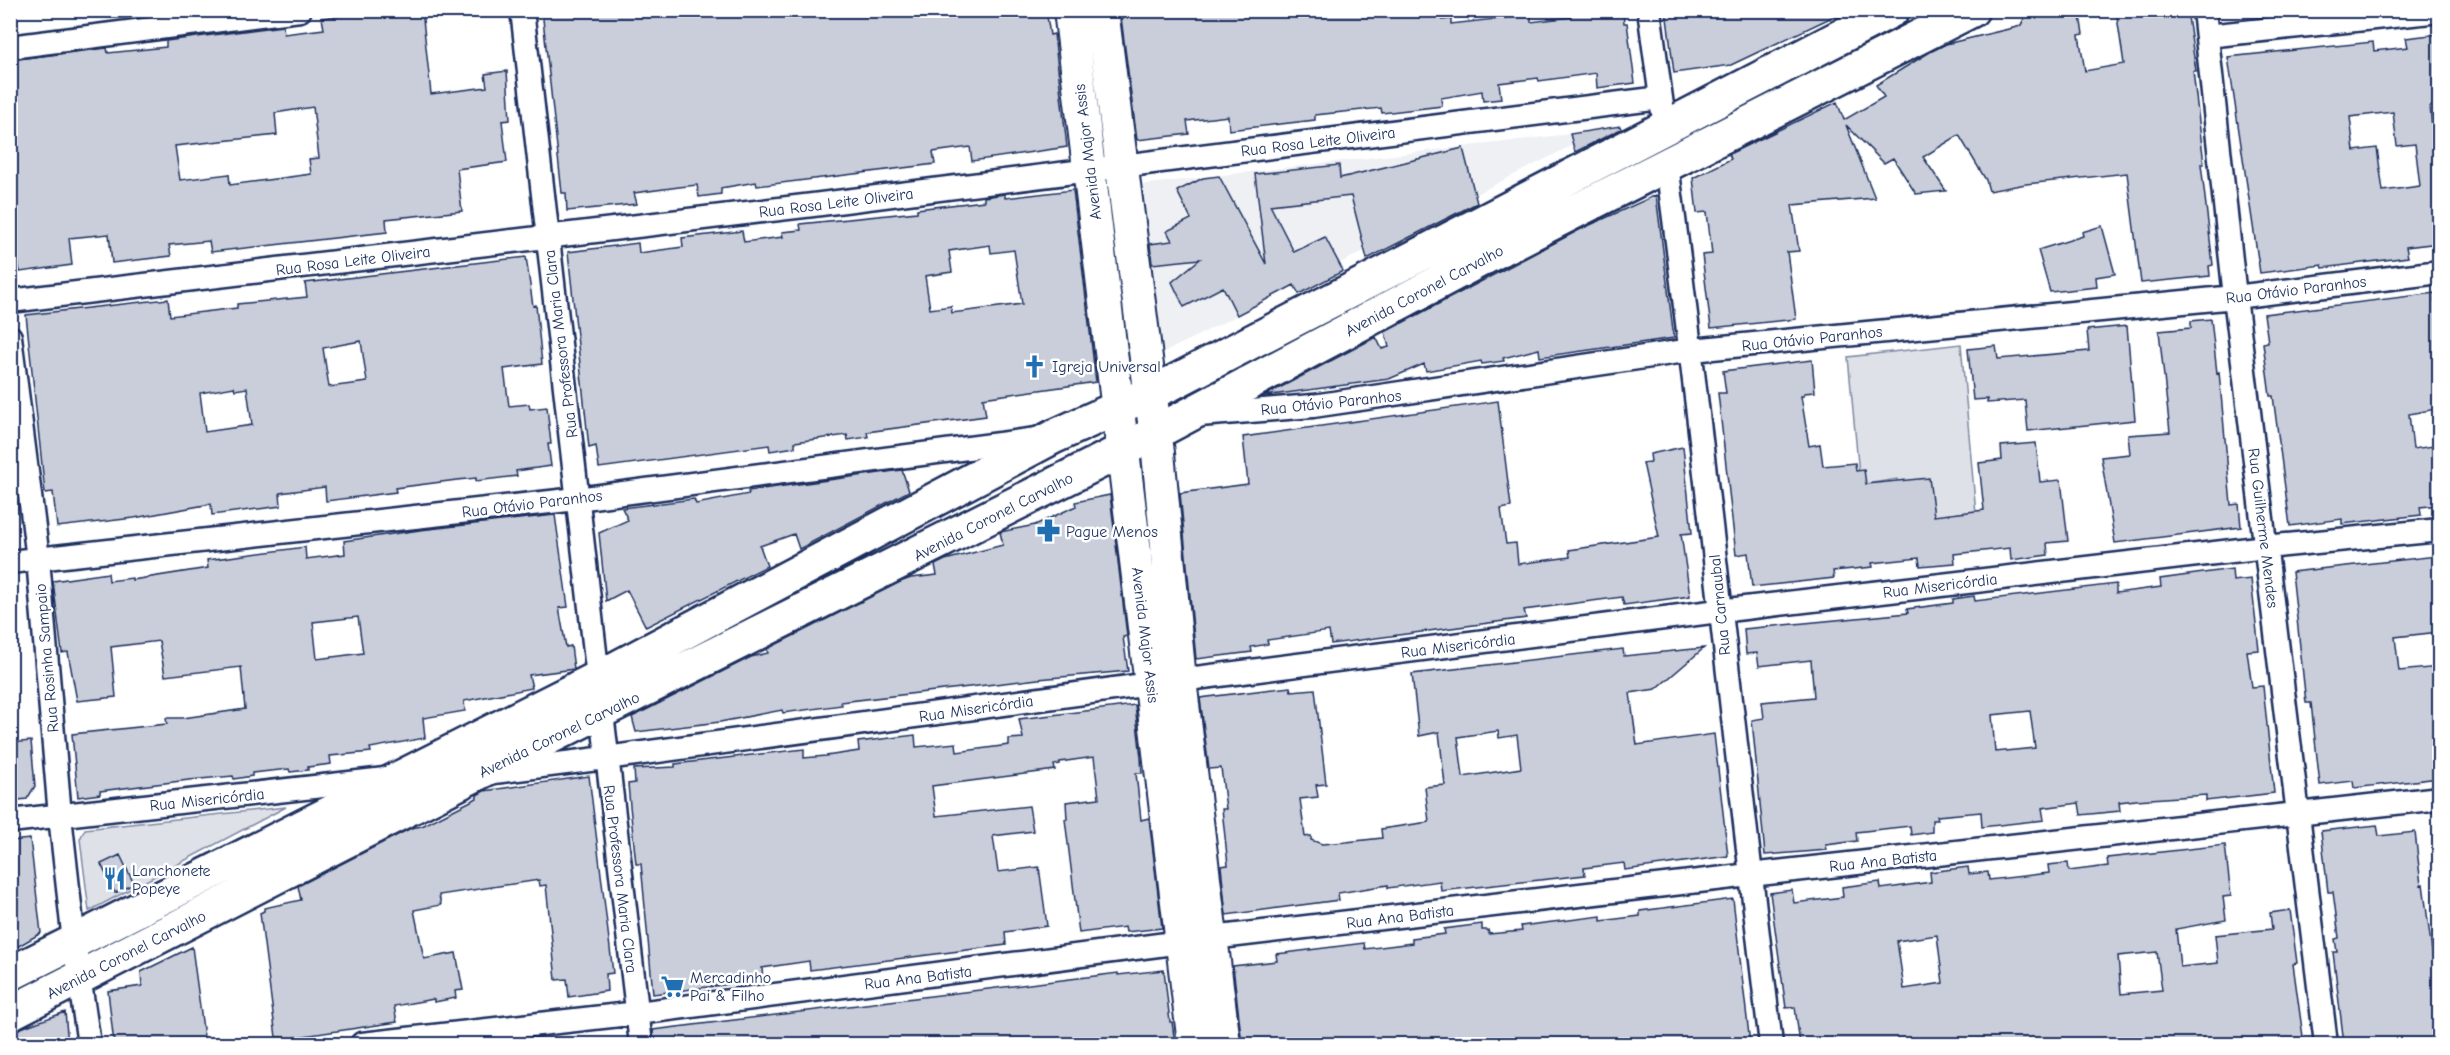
<svg xmlns="http://www.w3.org/2000/svg" width="2450" height="1055" viewBox="0 0 2450 1055" font-family="'Comic Neue',sans-serif">
<rect width="100%" height="100%" fill="#fff"/>
<filter id="ink" filterUnits="userSpaceOnUse"><feTurbulence type="fractalNoise" baseFrequency=".0167" numOctaves="2"/><feDisplacementMap in="SourceGraphic" scale="12" xChannelSelector="R" yChannelSelector="G"/><feConvolveMatrix kernelMatrix="1 2 1 2 8 2 1 2 1" color-interpolation-filters="sRGB"/></filter>
<g filter="url(#ink)">
<path fill="#eff0f4" d="M1570 134 1573 145 1165 352 1160 348 1139 185Z"/>
<path fill="#dee1e7" stroke="#7c88a2" stroke-width="1.5" d="M1961 344 1976 514 1946 519 1902 516 1897 479 1860 485 1848 357Z
M286 807 89 911 80 839 85 829Z"/>
<path fill="#caceda" stroke="#1b2f5e" stroke-width="1.5" fill-rule="evenodd" d="M383 10H422L431 94 487 87 485 74 507 71 510 120 502 121 507 162 457 169 462 211 386 219 387 232 211 252 209 241 169 245 171 256 112 263 109 234 69 238 72 265 20 272 10 206V60L107 48 108 53 147 49 166 47V41L283 26 284 34 324 29 322 18ZM313 107 319 158 309 159 311 174 230 185 229 174 180 180 175 146 277 135 275 113Z
M542 10H1009L1010 13 1046 10 1050 35 1054 34 1067 147 972 161 970 147 933 152 935 164 757 186 756 182 721 188V194L699 197 697 185 679 187 634 193 637 204 567 211 566 193H562Z
M1120 10H1290L1291 16 1340 10H1441L1442 20 1451 19V24L1531 15V22L1571 17 1570 10H1614V13L1623 12 1624 23H1627L1635 83 1597 88 1596 73 1539 81 1538 78 1499 83 1501 99 1483 101 1482 91 1441 98 1442 106 1382 113 1381 108 1315 115V120L1229 130 1228 116 1187 121 1189 134 1137 140Z
M1666 10H1847L1731 65 1674 73Z
M2039 10H2079L2083 34 2079 35 2085 71 2124 64 2116 10H2187L2196 71H2193L2204 164H2201L2213 265 2209 266 2210 276 2141 283 2127 173 2026 184 1989 191 1986 180 1959 135 1923 157 1946 191 1916 194 1893 158 1884 163 1846 125 1875 198 1792 205 1799 251 1787 252 1796 319 1711 328 1702 255 1712 254 1707 212 1697 213 1693 178 1731 159 1729 154 1837 102 1844 120 1884 97 1876 85 1930 52 1946 44 2021 26 2026 13Z
M2439 34V105L2430 106 2436 168H2439V243L2406 247 2408 257 2323 268 2322 265 2260 273 2228 57 2373 42 2374 51 2408 47 2406 38ZM2393 112 2397 146 2415 144 2420 186 2383 191 2377 148 2354 151 2350 117Z
M1620 126 1621 129 1575 152 1570 134Z
M1463 148 1477 203 1367 259 1351 196 1270 205 1294 252 1325 237 1343 271 1299 294 1294 285 1237 315 1223 287 1184 307 1172 282 1200 259 1152 264 1150 244 1172 241 1167 231 1191 219 1177 191 1203 178 1219 176 1266 264 1255 174 1339 165 1340 178Z
M1073 190 1096 382 983 398 986 416 867 432 868 437 848 440 847 435 795 442V447L770 451 769 445 599 468 596 446 589 448 568 252 638 243 639 253 683 247 682 238 742 231 744 242 783 237 782 232 801 230 800 224 917 212V209L984 201V197L1005 194V198ZM990 245 991 253 1014 250 1022 304 952 313 951 306 930 309 925 276 952 272 949 251Z
M1656 195 1674 338 1540 357 1539 349 1503 358 1504 361 1482 364 1481 361 1426 371 1424 364 1389 379 1264 396 1376 337 1382 349 1389 347 1385 332 1579 230Z
M2102 226 2115 274 2096 277 2097 287 2050 292 2038 250 2083 236 2082 232Z
M526 257 533 306 536 305 542 364 504 369 509 406 529 404 530 409 547 407 551 444H548L551 466 516 471 517 476 476 481V478L457 480 395 488 396 492 326 501 325 487 280 493 281 506 212 515 211 504 134 518 57 527 53 492 45 493 26 315 168 299 170 316 237 308V304L307 297 305 283ZM361 341 367 382 329 387 323 348ZM234 387 235 390 247 388 252 425 205 432 200 393Z
M2435 293V303H2439V399H2435L2436 409 2409 414 2413 449 2433 446 2437 481H2439V505L2420 507 2421 515 2342 524V519L2290 526 2273 396H2270L2263 343 2268 342 2264 314Z
M2211 319 2217 373 2219 372 2231 505 2239 504 2241 527 2115 543 2101 457 2130 454 2128 435 2170 432 2159 331 2191 328V321Z
M2127 326 2135 420 2028 431 2025 400 1987 403V399L1973 400 1968 349 1996 346 1998 359 2089 351 2087 330Z
M1812 360 1815 392 1804 393V396H1801L1809 446 1820 444 1823 466 1855 463 1856 471 1864 470 1866 484 1929 478 1934 516 1984 510 1979 463 2002 460 2001 446 2036 443 2040 482 2061 480 2068 541 2047 543 2048 555 2011 560 2010 548 1983 551 1954 554 1955 563 1920 566 1919 558 1872 563 1873 567 1833 571 1834 578 1752 587 1748 553 1736 555 1718 393H1726L1723 371Z
M1498 401 1511 507 1501 509 1506 544 1516 543 1518 564 1570 557 1569 550 1659 537 1643 463 1651 462 1650 454 1683 447 1692 533 1681 534 1690 596 1624 605 1622 597 1524 610 1526 618 1331 644 1329 631 1267 640 1268 644 1251 647 1252 652 1196 659 1180 493 1248 484 1243 437Z
M902 470 909 491 799 549 794 534 760 546 767 566 646 627 627 590 606 601 599 533 628 520 622 508 694 499 696 504 749 494 748 491Z
M1110 495 1127 636 1123 637 1128 671 1038 679 841 702 842 705 783 713 782 710 720 722 636 732 632 717 751 657 768 653 767 649 900 582 911 578 937 575 935 565 945 560 1003 545 1000 532 1035 525 1076 506 1075 502Z
M555 515 568 607 559 608 566 647 571 646 574 669 529 675 532 688 464 701 465 711 423 718 425 738 370 748 371 752 330 756 331 764 308 767V770L290 772 289 769 252 773V776L234 779 233 776 189 780 100 791V794L78 797 72 734 167 724 166 718H183L245 709 241 667 165 676 159 641 111 647 116 697 77 701 68 652 62 653 53 581 108 573 109 581 132 578V580L208 568 207 560 305 547 306 559 345 554 344 541 420 530ZM358 617 363 653 317 659 313 622Z
M2437 556 2439 562V632L2395 637 2399 671 2439 667V778L2354 788 2353 781 2320 785 2311 703H2306L2292 572Z
M2232 569 2233 581 2251 579 2259 650 2247 651 2252 687 2263 686 2274 793 2206 801V795L2136 800 2119 802 2120 811 2081 815 2079 803 2042 808 2044 820 1982 827 1981 812 1937 816 1938 820H1932V832L1911 835 1910 826 1856 832 1857 841 1826 845 1827 850 1765 855 1752 720 1764 718 1762 702 1814 697 1811 660 1759 666 1757 653 1746 654 1744 629 1908 613 1907 609 1953 603V599L1974 596 1975 601 2116 584V593L2161 587 2160 579ZM2030 711 2035 748 1995 752 1992 715Z
M1704 648 1656 689 1630 693 1637 745 1714 734 1728 856 1625 870 1624 863 1584 868 1585 875 1441 891 1440 881 1388 888V885L1338 893 1339 900 1226 915 1221 866 1228 865 1222 809H1226L1221 768 1209 769 1200 698 1290 687 1291 691 1315 689 1326 784 1316 785 1318 797 1300 799 1305 837 1311 836V840L1322 844 1346 842 1382 838 1381 829 1429 822 1425 787 1445 785 1439 732 1419 736 1412 674 1623 649 1624 656ZM1498 731 1499 738 1517 735 1521 768 1463 777 1458 737Z
M1135 705 1141 758 1142 773H1136L1141 820 1149 818 1162 928 1126 932 1125 927 1079 933 1065 819H1067L1066 802 1099 798 1094 757 1060 762V764L1054 765 1055 770 932 786 936 816 1029 806 1033 831 993 836 998 872 1039 867 1047 926 1005 932 1006 945 810 970 809 961 762 968 763 980 653 994 641 864H636L630 806 628 784 635 783 634 769 675 767V764L804 749V758L826 756 859 751 858 742 915 735 916 747 956 743 957 752 1009 745V739L1023 738 1019 719Z
M31 741 35 786 27 799 10 801V743Z
M589 776 613 973 606 974 607 991 569 997 567 979 556 980 546 885 540 886 539 880 439 895 441 905 414 910 424 959 456 953 463 990 455 991 456 998 434 1002V999L394 1006 397 1022 284 1039V1037H276L260 913 264 911V908L301 900 298 886 411 828 422 826 477 798V795L484 791Z
M2377 825 2379 836 2415 832 2421 885 2423 884 2433 959 2439 958V1040L2402 1044H2344L2333 952H2337L2335 939 2339 938 2333 892H2328L2321 831Z
M30 839 41 933 10 951V841Z
M2225 845 2231 896 2223 897 2226 920 2176 929 2180 967 2218 963 2215 935 2272 929 2270 913 2290 910 2297 963 2293 964 2304 1044H1800L1795 1007 1786 1008 1770 893 1792 890 1794 903 1843 897 1842 887 1880 882 1881 889 1931 882 1930 872 1968 867 1969 874 1988 872 1989 880 2049 873 2048 865 2068 863 2069 871 2108 866 2107 858ZM1937 935 1943 983 1904 989 1897 941ZM2157 952 2162 990 2121 994 2118 956Z
M120 855 134 884 115 893 101 864Z
M1733 899 1750 1044H1242L1233 966 1277 961 1276 954 1285 953 1364 943 1365 949 1412 943V938L1445 934 1444 929 1482 924V930H1488L1489 934 1522 931 1521 926 1601 916V921L1640 916V911Z
M192 947 205 1044H114L108 991 142 986 141 972Z
M1164 970 1170 1022H1172L1175 1044H654L653 1030 1103 975 1118 973V975Z
M65 1012 68 1044H10V1032Z"/>
<g fill="none" stroke-linecap="round" stroke-linejoin="round">
<defs>
<path id="street" d="M522 10 598 678
M1649 10 1663 113
M2204 10 2235 297 2326 1044
M2207 36 2440 11
M10 47 300 10
M1667 165C1706 457 1735 751 1771 1044
M10 301 813 205 1661 98
M10 337 38 559 60 816 74 942 89 1044
M1199 415 1313 406 1692 350 2235 297 2440 272
M10 562 577 499 1037 439
M602 713 641 1044
M494 772 606 758 1180 680 1719 611 2266 547 2440 530
M10 821 385 779
M362 1044 638 1013 1212 938 1750 875 2440 798"/>
<path id="secondary" d="M1070 10 1194 1044
M1102 10 1158 453 1180 680 1224 1044"/>
<path id="primary" d="M10 974 598 678 1053 437 1170 384 1892 10
M10 1013 478 773 1123 450 1497 251 1972 10"/>
</defs>
<use href="#street" stroke="#1b2f5e" stroke-width="27"/>
<use href="#secondary" stroke="#1b2f5e" stroke-width="36"/>
<use href="#primary" stroke="#1b2f5e" stroke-width="38"/>
<use href="#street" stroke="#fff" stroke-width="22"/>
<use href="#secondary" stroke="#fff" stroke-width="32"/>
<use href="#primary" stroke="#fff" stroke-width="33"/>
</g>
</g>
<defs>
<symbol id="church-bare" viewBox="-9 -9 18 18"><path d="M-1.2-6h2.4v3.5h3.3v2.4h-3.3V6h-2.4V-.1h-3.3v-2.4h3.3Z" fill="#1f6fb2" stroke="#fff" stroke-width="2.5" paint-order="stroke"/></symbol>
<symbol id="pharmacy-bare" viewBox="-9 -9 18 18"><path d="M-2-6h4v4h4v4h-4v4h-4v-4h-4v-4h4Z" fill="#1f6fb2" stroke="#fff" stroke-width="2.5" paint-order="stroke"/></symbol>
<symbol id="restaurant-bare" viewBox="-9 -9 18 18"><path d="M-5-6h1v4h1v-4h1v4h1v-4h1v5L-1.5 .5V6h-2V.5L-5-1ZM5-6V6H3V1.5H1.5Q1.5-4 5-6Z" fill="#1f6fb2" stroke="#fff" stroke-width="2.5" paint-order="stroke"/></symbol>
<symbol id="supermarket-bare" viewBox="-9 -9 18 18"><path d="M-6-5.5h2.5l.6 2H6L4.5 2H-2.5L-4.4-4H-6ZM-1.5 3.2a1.3 1.3 0 1 0 .1 0ZM3 3.2a1.3 1.3 0 1 0 .1 0Z" fill="#1f6fb2" stroke="#fff" stroke-width="2.5" paint-order="stroke"/></symbol>
</defs>
<g fill-rule="evenodd">
<use href="#church-bare" x="1018" y="350" width="33" height="33"/>
<use href="#pharmacy-bare" x="1032" y="514" width="33" height="33"/>
<use href="#restaurant-bare" x="98" y="862" width="33" height="33"/>
<use href="#supermarket-bare" x="656" y="970" width="33" height="33"/>
</g>
<g text-anchor="middle" stroke-width="5" stroke-linejoin="round" paint-order="stroke">
<g font-size="16" fill="#1b2f5e" stroke="#fff">
<text transform="translate(1318 141) rotate(-7)" y="6">Rua Rosa Leite Oliveira</text>
<text transform="translate(1087 152) rotate(-97)" y="6">Avenida Major Assis</text>
<text transform="translate(836 202) rotate(-7)" y="6">Rua Rosa Leite Oliveira</text>
<text transform="translate(353 260) rotate(-7)" y="6">Rua Rosa Leite Oliveira</text>
<text transform="translate(2296 289) rotate(-7)" y="6">Rua Otávio Paranhos</text>
<text transform="translate(1424 290) rotate(-28)" y="6">Avenida Coronel Carvalho</text>
<text transform="translate(1812 338) rotate(-6)" y="6">Rua Otávio Paranhos</text>
<text transform="translate(560 344) rotate(-97)" y="6">Rua Professora Maria Clara</text>
<text transform="translate(1331 402) rotate(-6)" y="6">Rua Otávio Paranhos</text>
<text transform="translate(532 503) rotate(-7)" y="6">Rua Otávio Paranhos</text>
<text transform="translate(993 516) rotate(-27)" y="6">Avenida Coronel Carvalho</text>
<text transform="translate(2264 528) rotate(83)" y="6">Rua Guilherme Mendes</text>
<text transform="translate(1940 585) rotate(-7)" y="6">Rua Misericórdia</text>
<text transform="translate(1719 605) rotate(-96)" y="6">Rua Carnaubal</text>
<text transform="translate(1146 635) rotate(83)" y="6">Avenida Major Assis</text>
<text transform="translate(1458 645) rotate(-7)" y="6">Rua Misericórdia</text>
<text transform="translate(46 658) rotate(-95)" y="6">Rua Rosinha Sampaio</text>
<text transform="translate(976 708) rotate(-8)" y="6">Rua Misericórdia</text>
<text transform="translate(559 734) rotate(-26)" y="6">Avenida Coronel Carvalho</text>
<text transform="translate(207 799) rotate(-6)" y="6">Rua Misericórdia</text>
<text transform="translate(1883 860) rotate(-6)" y="6">Rua Ana Batista</text>
<text transform="translate(621 879) rotate(83)" y="6">Rua Professora Maria Clara</text>
<text transform="translate(1400 916) rotate(-7)" y="6">Rua Ana Batista</text>
<text transform="translate(126 954) rotate(-27)" y="6">Avenida Coronel Carvalho</text>
<text transform="translate(918 977) rotate(-7)" y="6">Rua Ana Batista</text>
</g>
<g font-size="16" fill="#1b2f5e" stroke="#fff" text-anchor="start">
<text x="1052" y="372">Igreja Universal</text>
<text x="1066" y="537">Pague Menos</text>
<text x="132" y="876">Lanchonete<tspan x="132" dy="18">Popeye</tspan></text>
<text x="690" y="983">Mercadinho<tspan x="690" dy="18">Pai &amp; Filho</tspan></text>
</g>
</g>
<rect width="2450" height="1055" fill="none" stroke="#fff" stroke-width="36"/>
<rect x="18" y="18" width="2414" height="1019" fill="none" stroke="#1b2f5e" stroke-width="2" filter="url(#ink)"/>
</svg>
